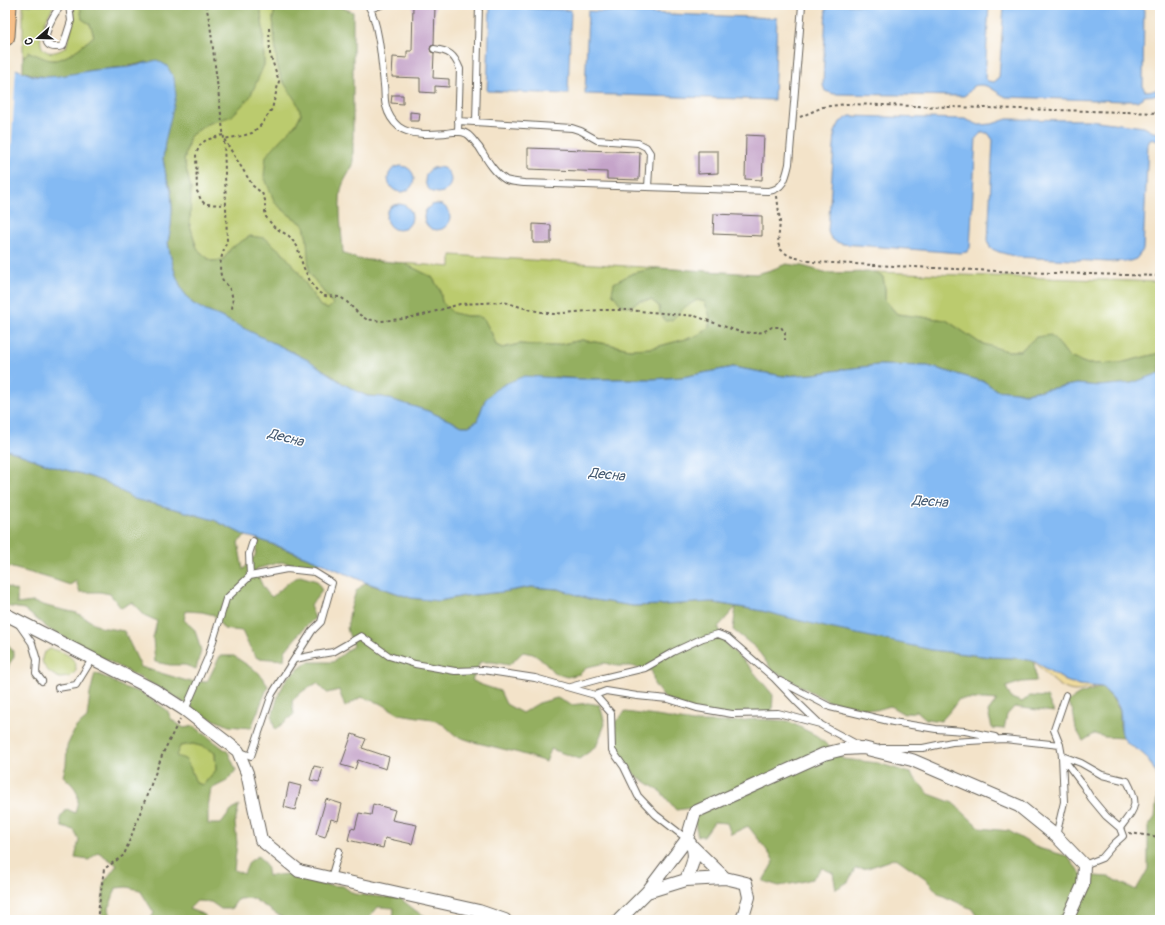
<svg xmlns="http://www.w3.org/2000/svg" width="1165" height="925" viewBox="0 0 1165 925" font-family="Pangolin,sans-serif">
<rect width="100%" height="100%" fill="#fff"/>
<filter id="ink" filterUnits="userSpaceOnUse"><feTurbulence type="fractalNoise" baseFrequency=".025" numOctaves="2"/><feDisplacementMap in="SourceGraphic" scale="8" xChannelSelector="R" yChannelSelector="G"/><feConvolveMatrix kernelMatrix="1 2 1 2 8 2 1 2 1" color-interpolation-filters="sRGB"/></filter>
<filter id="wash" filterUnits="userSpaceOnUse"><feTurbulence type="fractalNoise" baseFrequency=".012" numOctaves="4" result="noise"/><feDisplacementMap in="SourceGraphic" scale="16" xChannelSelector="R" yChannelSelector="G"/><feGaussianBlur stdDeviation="0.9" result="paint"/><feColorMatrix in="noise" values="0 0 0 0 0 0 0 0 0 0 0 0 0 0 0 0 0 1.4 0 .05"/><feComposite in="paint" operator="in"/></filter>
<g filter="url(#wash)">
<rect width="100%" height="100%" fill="#f3e3c9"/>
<path fill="#bbcb6e" stroke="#6c7445" d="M23 5H54C50 13 44 22 42 31 36 52 50 58 66 47L70 34 75 5H80L82 19 90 24 94 36C83 45 65 62 50 60 45 60 35 54 29 52L23 57Z
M260 5H276L273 18 277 64 281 78 298 103 301 114 296 124 282 138 288 214 304 225 307 240 322 290 333 304 328 309 320 306 297 270 231 248 223 260 211 261 197 249 190 225 191 189 184 160 190 136 207 124 232 116 264 65 263 29Z
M451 255 658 268 633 273 614 283 628 307 640 301 651 300 659 306 660 314 672 320 685 307 697 300 705 302 710 317 709 327 697 336 652 348 629 349 608 344 582 340 552 346 519 344 502 348 496 345 492 334 478 316H467L453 313 442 302 440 290 432 277 403 263 451 267Z
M874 272 1160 282V353L1120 363 1088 364 1069 357 1060 345 1026 346 1020 351H1007L980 343 946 320 897 314 885 300V289L883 277Z
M50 649C62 651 77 656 76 671L70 677C67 677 63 678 60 678 51 675 37 664 44 653 46 652 48 650 50 649Z
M193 744 204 747 215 753 216 770 203 785 195 783 190 767 175 756 180 746Z"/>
<path fill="#94af61" stroke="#58663e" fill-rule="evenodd" d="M80 5H260L263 29 264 65 250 97 232 116 207 124 190 136 184 160 191 189 190 225 197 249 211 261 223 260 231 248 250 236 265 238 283 253 297 270 320 306 328 309 333 304 309 273 307 240 304 225 288 214 275 203 264 176 266 156 282 138 296 124 301 114 297 103 281 78 277 64 273 18 276 5H335L353 12V165C349 173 343 181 341 190 338 209 342 233 343 253L357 259 403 263 432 277 440 290 442 302 453 313 467 316H478L484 319 492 334 496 345 502 348 519 344 552 346 582 340 608 344 629 349 652 348 697 336 709 327 710 317 705 302 697 300 685 307 672 320 666 321 660 314 659 306 651 300 640 301 629 307 621 305 612 293 614 283 633 273 658 268 756 274 771 270 786 264 802 266 828 273 874 272 883 277 885 289V300L897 314 946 320 980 343 1007 351H1020L1036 337 1051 335 1060 345 1069 357 1088 364 1120 363 1160 353V373L1132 383 1099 386 1077 384 1025 393 996 390 985 382 928 366 878 365 845 369 814 374 783 376 733 367 683 377 653 379H581L555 377 485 400 477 421 469 426H462L428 411 383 397 367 396 356 391 342 383 330 374 293 352 273 343 219 316 206 311 192 303 182 290 175 273 170 254 168 242 171 226 172 208 171 191 166 176 163 159 165 142 169 122 147 62C129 67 113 68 95 70 89 70 83 72 77 74 57 78 42 79 23 71V57L29 52C35 54 45 59 50 60 65 62 83 45 94 36L90 24 82 19Z
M5 449 58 468 82 474 108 483 134 499 179 510 214 520 246 536 238 542 243 570 255 556 258 539 319 562 317 568 281 562 256 569C259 579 263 590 272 597L289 582 300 576 317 581 322 591 310 606 315 618 304 628 285 651 284 660 257 658 248 644 242 631 224 629 214 615 202 612 186 611 184 620 195 630 201 651 196 669 185 665H170L155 662 153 638 157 621 144 615 132 602 121 608 110 594 100 592H80L76 581 70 585C48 577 27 572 5 566Z
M365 583 411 598 439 601 464 596 503 592 531 587 559 589 589 599 633 606 663 605 709 602 762 611 932 650 991 657 1016 658 1034 661 1036 681 1022 682 1006 687 1011 698 1022 702 1030 696 1047 697 1054 712 1014 707 1007 715 1004 729 992 728 988 712 997 700 985 699H959L951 710 941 721 926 719 917 711 904 714 890 706 876 710 828 701 772 670 756 648 733 630 736 607 718 627 728 646 747 664 773 695 772 713 711 717 684 707 668 703 654 684 652 671 630 666H617L605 663 587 667 580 674 567 677 554 673 545 662 533 654 523 652 509 665 493 662H480L472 680 479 684 500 691 506 704 522 713 539 703 557 698 571 705 588 703 600 705 605 724 596 747 579 759 551 749 546 762 519 753 474 742 456 736 444 725 431 719 399 714 382 704 361 697 345 707 339 690 327 693 317 683 303 691 292 701 294 714 275 730 272 717 278 696 287 678 308 662H333L353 646 347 629 350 611 356 591Z
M5 586 17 591V604L33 602 50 607 77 613 100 627 124 631 141 667 187 681 207 682 220 656H234L259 673 268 686 251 728 229 726 207 717 165 691 50 630 24 609 5 606Z
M5 643 8 644 14 653V657L9 664 7 673 5 672Z
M95 673 109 679 123 687 142 693 167 710 172 720 184 728 194 726 228 752 236 770 227 781 211 789 208 807V824H221L230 812 239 805 235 823 237 843 234 870 244 874 249 862 258 856 266 865 268 876 287 874 306 881 325 885 343 886 354 894 401 899 416 911 429 918 448 916 463 918H479L483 920H393L394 908 378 907 367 920H346L334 917 323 920H286L252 898 238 899 231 909H221L211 902 197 901 189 909 205 915V920H150L154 913 140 890 127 887 116 888 109 908V920H102L104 882 117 865 98 852 89 860 75 858 79 840 74 830 62 827 60 818 67 809 75 813C81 793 78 790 63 776L66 765 67 746 76 727 87 718 90 694ZM193 744 204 747 215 753 216 770 203 785 196 783 190 767 185 759 176 756 180 746Z
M1102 687 1112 698 1120 711V726L1124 738 1105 737 1094 734 1083 741 1076 729 1073 711 1067 702 1080 694Z
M625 712 656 716 693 722H730L755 719 788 721 817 736 843 759 878 763 910 773 929 794 953 803 980 828 1009 831 1038 848 1067 856 1082 875 1109 877 1136 890 1148 869V827L1155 817 1157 795 1160 784V920H979L972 909 939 894 925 878 896 858 868 868 855 869 848 882 836 889 833 873 822 868 812 879 796 883 779 886 763 881 774 861C767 849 757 838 748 826L731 834 727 823 714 822 704 836H698L691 808 676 810 661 792 635 775 616 750 615 722Z"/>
<path fill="#eeda9e" stroke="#857b5d" d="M1034 661 1066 681 1079 685 1102 687C1094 688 1085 690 1077 691 1061 692 1044 672 1034 661Z"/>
<path fill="#84baf3" stroke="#506b88" d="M826 5H989L985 78 988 81 994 82 999 78 1004 5H1144L1143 87 1145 91 1160 90V95L1145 96 1137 101H1125L1006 97C993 91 988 82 973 86L969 92 964 96 834 94 825 91 823 85Z
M490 7 571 10 568 94 487 91Z
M588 11 777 18 774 100 585 94Z
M157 60 167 66 174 78 176 96 165 142 163 159 166 176 171 191 172 208 171 226 168 242 170 254 175 273 182 290 192 303 206 311 219 316 310 361 342 383 356 391 367 396 383 397 428 411 462 426H469L477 421 485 400 495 390 505 384 524 376 581 379H653L683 377 733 367 783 376 814 374 845 369 878 365 928 366 985 382 996 390 1025 393 1077 384 1099 386 1132 383 1160 373V783C1155 773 1152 762 1143 754 1137 748 1129 747 1124 739 1119 730 1122 721 1120 711 1119 703 1108 693 1102 687L1079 685 1066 681 1034 661 1016 658 991 657 932 650 829 628 762 611 710 602 663 605 633 606 589 599 559 589 531 587 503 592 464 596 439 601 411 598 365 582 319 562 286 549 258 539 246 536 214 520 179 510 134 499 108 483 82 474 58 468 5 449V65L34 76 46 77 60 76 94 70 130 67Z
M850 116 965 119 979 125 992 124 1007 119 1090 120 1144 127 1153 132 1160 133V141L1155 139 1150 140 1148 144 1143 250 1136 259 1130 261 1109 262 1017 257 999 252 990 248 988 242 993 140 988 133H981L976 138 970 248 967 252 960 253 843 244C835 242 830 240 828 231L835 132 840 122Z
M388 179a13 13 0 1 1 26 0a13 13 0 1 1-26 0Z
M425 180a13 13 0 1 1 26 0a13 13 0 1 1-26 0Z
M386 217a13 13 0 1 1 26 0a13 13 0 1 1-26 0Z
M424 217a13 13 0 1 1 26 0a13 13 0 1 1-26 0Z"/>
<path fill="#f3e3c9" d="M5 63 16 67 11 156 5 197Z"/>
<g id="blocks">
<path fill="#c5a4c9" d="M413 5H435L434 45 431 46 430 49 431 52 434 53 433 78 449 79V87L435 86V93L420 92V78L392 77 393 57 407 58V51H412Z
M392 95H403V104L391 103Z
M410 112 420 113 419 121H410Z
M746 135 764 136 762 180 745 179Z
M528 148 640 152 639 180 607 179V172L528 169Z
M698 151H718V173L698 174Z
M714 214 762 216V236L713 234Z
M533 224 551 225V243H533Z
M352 734 366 739 362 748 389 757 386 769 358 760 355 769 341 765Z
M314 766 323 768 319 782 310 780Z
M289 783 301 786 295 810 284 807Z
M326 799 342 804 338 821 331 819 325 837 316 834Z
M373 804 395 810 392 820 417 825 412 844 385 838 383 848 348 840 351 828 355 829 359 813 371 815Z"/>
</g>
</g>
<g filter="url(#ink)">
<use href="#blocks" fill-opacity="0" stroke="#676259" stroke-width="1"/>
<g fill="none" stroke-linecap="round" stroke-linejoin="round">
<defs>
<path id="lane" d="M62 5C51 15 32 54 63 46L71 21 69 5
M368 5C379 22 382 65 384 85 385 92 384 100 386 106 388 114 393 122 399 127 411 136 432 134 446 133 453 132 461 130 467 134 472 137 475 143 479 147 486 158 494 173 506 180 511 182 518 182 524 183L768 191C784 189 786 177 789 164L802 5
M370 9 381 5
M434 49C449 51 454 54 460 69L458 132
M458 121 572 128 581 131 597 140 638 143 646 147 650 153 648 187
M476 122 479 5
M250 576 249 554 253 541
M18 623 32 643 37 660 36 673 42 681
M295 659 315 655 333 652 361 636 389 656 415 664 455 671 483 670 535 678 595 695 611 713 612 750 624 767 638 796 656 815 687 839
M780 681 830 707 893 722 936 729 965 731 995 737
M570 687 603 678 645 668 673 652 703 638 718 634 728 638 774 678 796 701 821 725 860 746
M58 688 76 685 92 659
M595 695 606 691 637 696 668 699 697 708 732 714 778 713 820 724
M185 710 208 657 226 599 250 576 287 569 314 572 332 583 321 622 312 631 272 694 251 756 238 751
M881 748H923L952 742 1004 739 1060 745
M1062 756 1081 763 1102 775 1127 781C1140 805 1135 808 1120 828L1123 836 1114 844 1102 858 1084 865
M1062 757 1083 785 1091 798 1106 816 1120 828
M1056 836 1064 802 1062 756 1060 745 1054 730 1066 695
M331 878 339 851"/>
<path id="street" d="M5 614 154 690 185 710 238 751 247 773 261 840 299 871 479 911 505 920
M693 847 725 878
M686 880C690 869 699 854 690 843
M647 892 686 880 725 878 746 883 749 897 742 920
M619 920 647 892 687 839 695 812 824 754 844 749 863 748 912 760 1019 806 1056 836 1084 865 1083 885 1067 920"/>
<path id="primary" d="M5 36 7 5"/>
</defs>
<use href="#lane" stroke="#676259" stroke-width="8"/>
<use href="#street" stroke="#676259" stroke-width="14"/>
<use href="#primary" stroke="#676259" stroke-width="21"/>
<path stroke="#676259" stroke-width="2" stroke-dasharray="3 3" stroke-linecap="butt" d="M206 5 210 24 224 139 227 241C223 252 217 266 222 278 223 282 227 284 229 288 233 294 233 302 232 309
M269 28 270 54 279 81 272 109 261 125 252 133 242 136 224 139 253 186 262 193 265 200V211L266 217 274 227 289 236 297 246 303 266 310 281 318 292 325 296 340 297 345 300 360 315 366 319 381 321 402 319 423 315 460 304 504 302 531 310 553 314 600 310H628L695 316 740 332 754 333 763 332 772 327H781L785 333V340
M800 117 823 107 846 104 1160 113
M223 135 206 140 200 145 196 154 197 191 201 200 205 204 226 205
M777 196 780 222 778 243 780 249 789 256 813 262 1016 272 1160 276
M1129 833 1160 837
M97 920 104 869 124 855 163 753 180 719"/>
<use href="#lane" stroke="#fff" stroke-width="6"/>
<use href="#street" stroke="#fff" stroke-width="12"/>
<use href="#primary" stroke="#f6be87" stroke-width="19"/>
</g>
</g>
<g text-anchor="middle" stroke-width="3" stroke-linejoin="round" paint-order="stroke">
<g font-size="14" font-style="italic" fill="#465b72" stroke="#fff">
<text transform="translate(286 437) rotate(15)" y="5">Десна</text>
<text transform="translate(607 474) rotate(6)" y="5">Десна</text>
<text transform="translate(930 501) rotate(4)" y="5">Десна</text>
</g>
</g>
<rect width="1165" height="925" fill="none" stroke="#fff" stroke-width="20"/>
<g transform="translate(38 38) rotate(250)" stroke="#ffffff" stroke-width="3" paint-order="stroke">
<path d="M0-3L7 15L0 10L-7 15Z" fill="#1c1c1c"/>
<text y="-6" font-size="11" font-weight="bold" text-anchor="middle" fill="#1c1c1c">С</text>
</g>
</svg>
